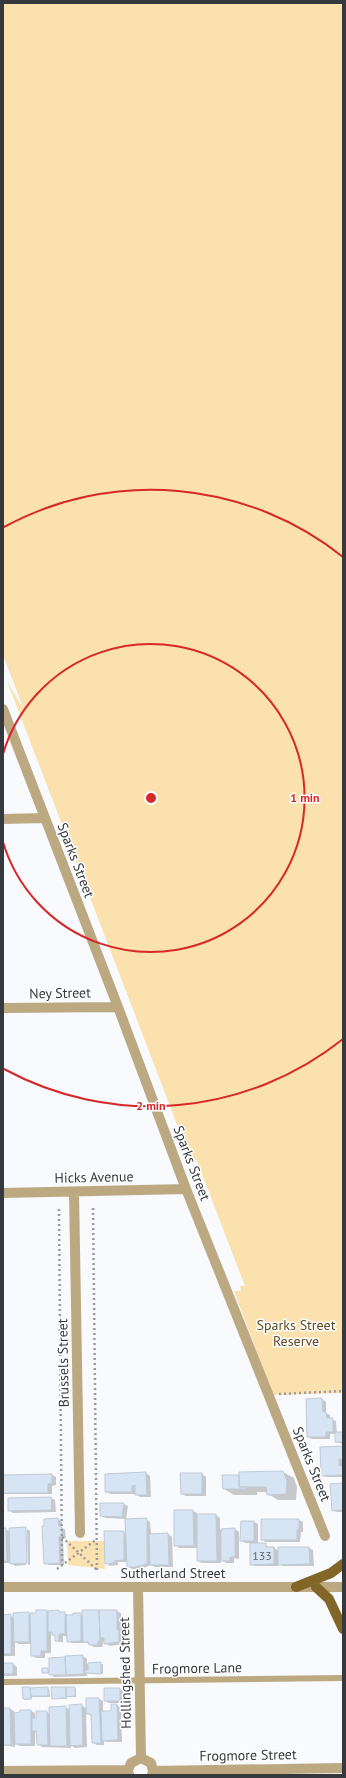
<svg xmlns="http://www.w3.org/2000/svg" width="346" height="1778" viewBox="0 0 346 1778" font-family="'PT Sans',sans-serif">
<rect width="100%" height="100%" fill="#f8fafd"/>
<path fill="#fae1ae" d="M3 3H343V1393L273 1395 234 1291H241L240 1286H245L197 1161 188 1153 7 681 24 710 3 655Z
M67 1541H104L105 1569 68 1565Z"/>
<path fill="#0003" d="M322 1399 326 1402V1413L330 1415V1419L336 1421 337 1433H343V1444L336 1442V1434H330V1439H312L308 1437Z
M343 1447V1477H326L322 1475Z
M283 1472 294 1478 297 1487 296 1500H278L268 1494V1492H257V1495H234L224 1489 240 1476Z
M146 1473 150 1476 151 1497H140L136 1494H111L106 1492Z
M202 1474 206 1477V1496H186L182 1494Z
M52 1475 56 1477V1485L52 1486V1494H3V1476Z
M343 1484V1512H337L333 1510Z
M51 1498 55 1500 56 1512 13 1513 9 1510Z
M124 1504 128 1506 126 1519 106 1518 101 1516Z
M193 1511 197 1513V1515H216L220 1518V1530L235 1529 239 1532V1559L234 1558V1563H226L221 1560V1563H202L198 1561V1548H179L175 1545Z
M58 1519 62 1522V1528L65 1529 66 1538 63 1539 64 1565H49L45 1563Z
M146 1519 150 1522 151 1534H168L172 1537 173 1567H155L151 1565 141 1569H132L128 1566 127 1562H118V1565L110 1566 106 1563 123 1532 126 1534Z
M262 1520H299L303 1522V1532H301L300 1542H266L262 1540Z
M254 1522 258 1524V1544H265L269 1548H274L279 1551V1548H309L313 1550 314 1566H283L278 1563V1566H255L251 1564V1543H246L241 1541Z
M25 1528 30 1531V1565H28L27 1529H25L26 1565 15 1566 11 1563H3V1529L10 1531Z
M46 1611 64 1613 69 1615 80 1614 83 1616V1611H116L121 1613 123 1644 110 1646 105 1643V1637L102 1647H94L85 1642V1643H72L68 1641V1636H63V1642H60L56 1640V1636L51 1632V1653H45V1658H36L32 1655V1644H19L15 1642V1656H3V1616L10 1615 14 1618Z
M83 1656 87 1659V1664H103V1674L87 1673V1676L54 1677 50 1673 43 1672 47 1669 50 1670V1659Z
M3 1664H13L17 1667V1676H3Z
M23 1688H47L49 1689 50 1697H32V1699L25 1700 24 1699Z
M75 1688 76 1689V1697H67V1699L53 1698Z
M120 1689 124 1691V1703H109L105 1701Z
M99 1699 103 1701V1712H112L117 1705 121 1708 122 1742H107L104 1741V1745H97L93 1743 92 1716 86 1713 87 1747 75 1748 71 1745V1748L42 1747 38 1744V1733L35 1732V1746H20L15 1743V1747L3 1745V1709H10L14 1711V1714L31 1711 35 1713V1719L47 1712 50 1714 65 1707 70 1710 81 1705 87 1709Z"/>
<path fill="#d7e4f4" stroke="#bfcad6" d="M322 1398 323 1412H326L327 1418H333V1432H326V1437H307L306 1399Z
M335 1432H343V1442H335Z
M343 1446V1459H339V1466L343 1465V1475L321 1476 320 1447Z
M283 1471 287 1481 286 1494 267 1495 266 1487H239V1472Z
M146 1472 147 1495H135V1485L132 1486V1492H105V1474Z
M180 1473H202V1494H181Z
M52 1474V1483L48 1484V1493H3V1475Z
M222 1475H239V1487H247L246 1489H223Z
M343 1483V1510L332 1511 330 1484Z
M51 1497 52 1510 8 1511V1498Z
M100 1503H124L122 1517 100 1516Z
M174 1510H193L194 1546H174Z
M197 1514H216L217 1561H197Z
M58 1518 59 1526H61L62 1536 59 1537 60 1563 44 1564 42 1526H44V1519Z
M147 1518V1564L136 1567H127L125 1519Z
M261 1519H299V1530H297V1540H261Z
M241 1521H254V1541H240Z
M26 1527 27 1563 10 1564 9 1528Z
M3 1528H6L7 1561H3Z
M235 1528V1557H230V1561H221V1529Z
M104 1531H124V1560L114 1561V1563L105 1564Z
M168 1533 169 1565H150L149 1534Z
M250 1543H266V1547H274V1564L250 1565Z
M278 1547H309L310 1564 278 1565Z
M36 1610H47V1651H41V1656H31L30 1613H36Z
M59 1610V1612H65V1634H59V1641H55V1635H52V1632H48V1611Z
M82 1610H99L100 1641H98V1645H89L88 1642H83Z
M99 1610H117V1630H119V1642L104 1644V1638H100Z
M29 1612V1642H14L13 1613Z
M73 1613H81V1641L67 1642 66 1615H73Z
M11 1614V1654H3V1615Z
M83 1655 84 1674 66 1675 65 1656Z
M65 1657 66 1675H49V1658Z
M101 1662V1674L85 1673V1670H88V1663Z
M3 1663H13V1674H3Z
M42 1668H48V1673H42Z
M22 1687H30L31 1699H23Z
M48 1687V1696H31L30 1688Z
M51 1687H66V1698L52 1699Z
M66 1687H75V1696L66 1697Z
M104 1688H120V1701H104Z
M86 1698H99L101 1743H92L91 1714H86Z
M82 1704 83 1745 70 1746 69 1705Z
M111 1704H117L118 1740 102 1741 101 1711H111Z
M66 1706 67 1746H50L49 1707Z
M3 1708H10L11 1745H3Z
M20 1710H31V1744H15L14 1713 20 1712Z
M36 1711H47L48 1745H37L36 1731H32V1718H36Z"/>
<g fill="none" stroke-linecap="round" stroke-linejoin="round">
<path stroke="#979a9e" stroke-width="2.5" stroke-dasharray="2 3" stroke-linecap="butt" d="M93 1208 97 1570
M59 1209 62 1566
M279 1394 343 1391
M62 1537 96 1569
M57 1569 97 1539"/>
<path stroke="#bca982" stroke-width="6" d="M3 1682 343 1678"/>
<path stroke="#bca982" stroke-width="10" d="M3 709 118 1007 186 1189 325 1536
M3 819 45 818
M3 1008 118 1007
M74 1192 80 1533
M3 1193 186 1189
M138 1587 141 1758
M3 1771 128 1770
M153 1771 343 1768
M129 1775 128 1770 131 1763 141 1758 151 1763 153 1771 152 1775"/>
<path stroke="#bca982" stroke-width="10" d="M3 1587H343"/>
<path stroke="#826627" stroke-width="10" d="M296 1587 331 1573 343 1564
M316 1587 329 1599 343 1629"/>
</g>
<g fill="none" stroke="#d62828" stroke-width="2">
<path d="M3 754A154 154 0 1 1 3 842"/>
<path d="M343 1039A308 308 0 0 1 4 1069M4 527A308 308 0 0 1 343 557"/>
</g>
<g text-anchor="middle" stroke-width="3" stroke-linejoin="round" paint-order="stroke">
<g font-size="12" fill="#5e646c">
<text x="262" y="1560">133</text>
</g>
<g font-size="14" fill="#35393e" stroke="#fff">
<text transform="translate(76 860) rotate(69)" y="5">Sparks Street</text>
<text transform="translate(60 993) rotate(-1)" y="5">Ney Street</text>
<text transform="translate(192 1163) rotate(69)" y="5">Sparks Street</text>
<text transform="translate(94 1177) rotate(-1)" y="5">Hicks Avenue</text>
<text transform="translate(63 1363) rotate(-91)" y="5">Brussels Street</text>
<text transform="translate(312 1464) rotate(68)" y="5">Sparks Street</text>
<text x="173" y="1578">Sutherland Street</text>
<text transform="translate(197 1668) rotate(-1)" y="5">Frogmore Lane</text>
<text transform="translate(125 1673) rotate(-91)" y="5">Hollingshed Street</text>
<text transform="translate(248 1755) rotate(-1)" y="5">Frogmore Street</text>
</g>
<g font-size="14" fill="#5f4c23" stroke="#fff">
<text x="296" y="1330">Sparks Street<tspan x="296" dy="16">Reserve</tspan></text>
</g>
</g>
<circle cx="151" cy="798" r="6" fill="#d62828" stroke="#fff" stroke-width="2"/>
<g font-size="12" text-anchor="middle" font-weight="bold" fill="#d62828" stroke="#fff" stroke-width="3" stroke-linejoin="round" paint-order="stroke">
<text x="305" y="802">1 min</text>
<text x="151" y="1110">2 min</text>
</g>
<rect width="346" height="1778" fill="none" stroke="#35393e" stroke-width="8"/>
</svg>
